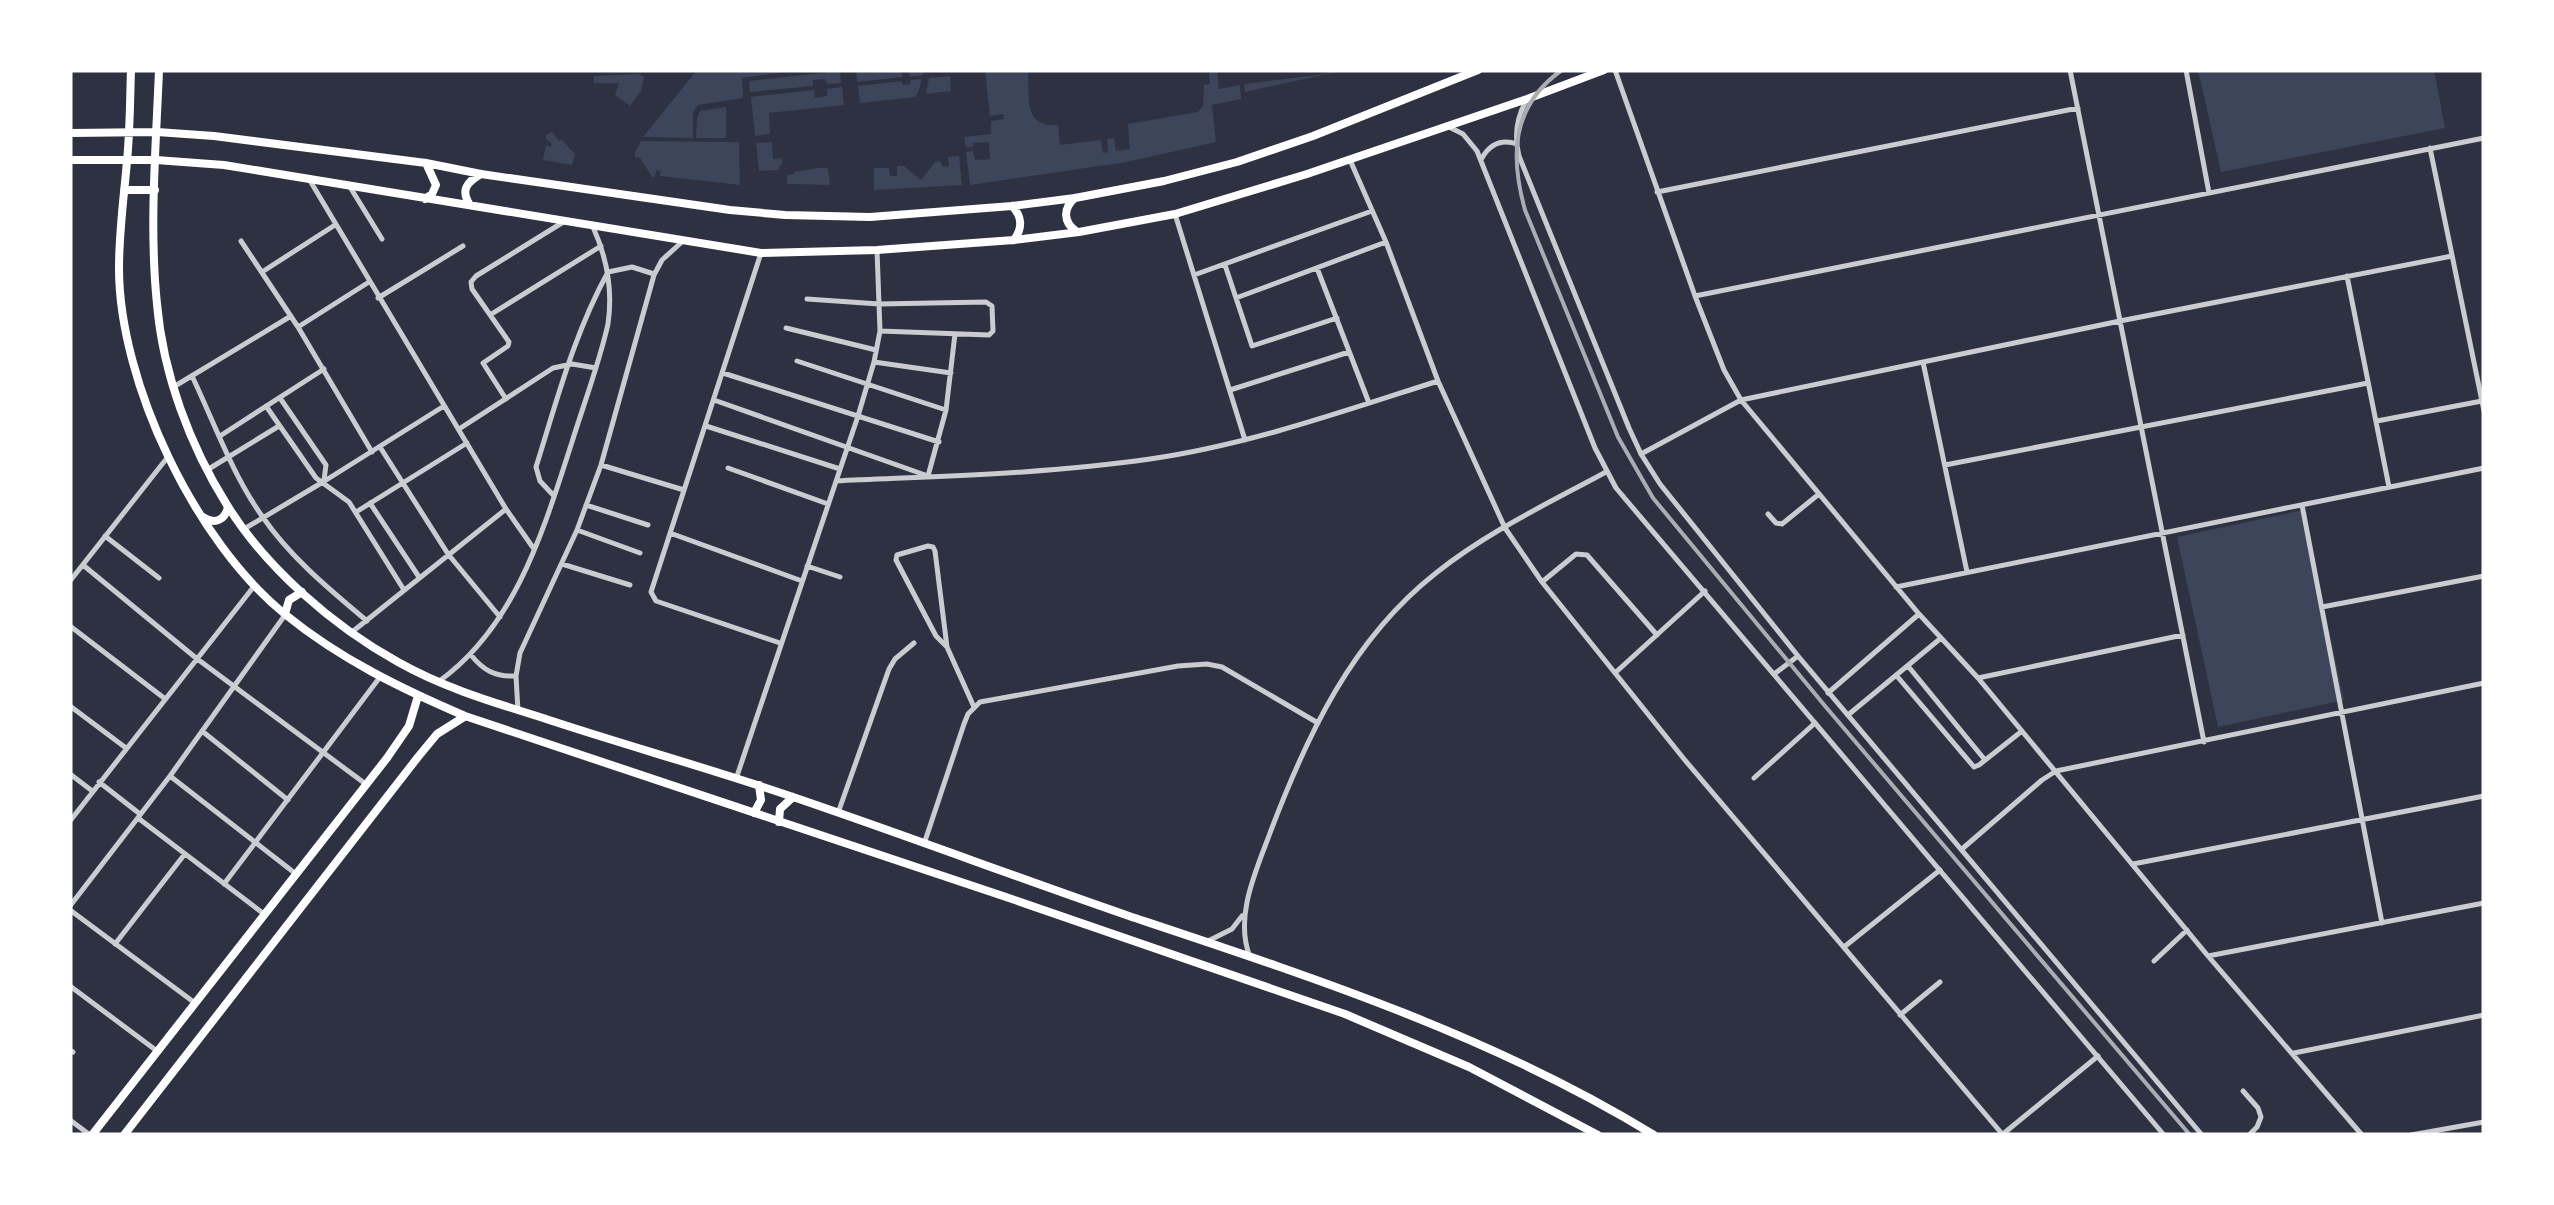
<svg xmlns="http://www.w3.org/2000/svg" width="2554" height="1205" viewBox="0 0 2554 1205" font-family="'Sofia Sans Condensed',sans-serif">
<rect width="100%" height="100%" fill="#2d3142"/>
<path fill="#3c4559" d="M697 70H801L742 78 743 98 698 105 693 112V138L643 137Z
M856 70H924L923 75 910 77 909 71 902 72V77L857 82Z
M985 70H1028C1030 96 1022 128 1058 125L1060 145 1101 140 1103 153 1108 152 1107 139 1114 138 1116 151 1130 149 1128 124 1198 112 1203 106 1204 85 1210 84 1209 70H1217L1219 89 1240 85 1241 99 1212 105 1216 142 1127 162 970 185 966 152 973 151 975 160 990 159 989 142 973 143V147H966L964 137 991 134V121L1004 119 1003 114 990 116Z
M1332 70H1346L1245 92 1244 84 1326 74Z
M2198 70H2434L2445 128 2221 172Z
M840 71 841 83 827 84 825 79 813 80V86L750 92 749 81Z
M639 74 644 77 641 91 630 106 615 95 619 83H594V76Z
M950 76 951 91 926 94 929 78Z
M922 79 918 93 915 97 860 103 858 86 902 81 903 85 910 84 911 80Z
M842 87 844 105 769 113 770 134 755 136 751 97 814 90 815 98 827 96V89Z
M726 107V138H696L697 118 700 111Z
M552 132 559 141 562 140 575 154 572 165 543 160 546 145 550 147 552 144 546 139V135Z
M641 141 739 142 740 185 660 176 661 171 656 170 655 177H652L640 158 635 157V152Z
M772 142 773 159 782 158V165L779 166V170L759 171 756 143Z
M959 156 962 185 874 190V168H889L890 176H897V166H904L921 180 935 162 940 161 943 167 949 166 948 157Z
M818 168H828L830 185 787 184V175L794 174V172Z
M2303 510 2344 700 2218 727 2177 537Z"/>
<g fill="none" stroke-linecap="round" stroke-linejoin="round">
<path stroke="#caccd0" stroke-width="5" d="M1615 70 1695 296 1724 370 1741 400 1919 614 1978 678 2208 956 2362 1135
M2070 70 2204 742
M2186 70 2209 193
M2430 148 2484 411
M1350 160 1386 242 1438 381 1505 528 1542 582 1684 759 2003 1135
M309 179 506 509 534 549
M350 187 382 239
M1657 192 2078 108
M1175 214 1245 440
M241 241 298 327 372 452
M761 253 651 592 656 601 780 643
M1225 265 1252 346 1337 318
M1317 268 1369 403
M262 272 335 225
M1194 275 1372 211
M2347 276 2389 487
M1695 296 2484 138
M378 298 463 246
M1236 298 1386 242
M807 299 879 304 986 302 992 306 993 331 989 335 880 331
M490 315 601 246
M298 327 369 282
M786 328 876 350
M797 361 946 410
M874 362 951 373
M1923 362 1967 572
M723 373 939 442
M192 376C214 422 232 474 262 516 290 557 329 589 367 621
M175 386 291 316
M1230 390 1349 352
M280 398 326 465 324 480
M506 399 483 363 508 346 509 342 472 289 471 282 476 276 565 221
M714 400 928 476 946 410 955 334
M266 406 316 478 349 502 404 590
M2377 421 2482 401
M706 426 840 469
M459 429 553 368 572 364 596 368
M220 436 324 369
M380 447 448 554 500 617
M1641 454 1741 400 2120 321 2452 256
M601 465 684 490
M1945 465 2368 383
M728 468 828 504
M207 470 279 426
M836 481C940 476 1046 474 1150 459 1248 445 1344 411 1438 381
M554 496 540 481 536 467C557 400 574 334 608 272L632 267 654 274
M370 503 419 577
M586 505 648 525
M2302 505 2382 923
M356 512 467 443
M1768 514 1776 523 1782 524 1819 494
M244 529 323 482 444 406
M577 530 640 553
M670 533 802 581
M105 536 159 578
M928 546 933 547 935 551 947 647 936 636 896 560 897 555Z
M562 564 630 585
M83 565 196 658 367 785
M807 566 840 577
M70 581 167 458
M1542 582 1576 554 1587 555 1657 635
M1896 587 2484 468
M2322 607 2484 576
M70 626 164 698
M352 632 506 509
M947 647 974 707
M471 655C483 670 495 677 515 676
M1908 666 1985 760
M1615 673 1705 591
M1896 675 1974 767 1979 765 2022 731
M1978 678 2183 635
M438 682C516 627 544 528 572 442 584 403 599 364 608 324 613 290 607 258 593 227
M1828 693 1919 614
M70 706 126 748
M518 711 516 676 520 653 577 530 601 465 654 275 662 260 684 240
M1848 715 1941 638
M202 731 288 800
M70 774 91 790
M170 776 296 874
M1754 778 1815 723
M736 779 858 416 874 362 880 331 877 250
M99 782 140 814
M838 813 889 669 895 659 914 643
M138 818 264 914
M70 821 255 585
M924 844 964 724 968 714 980 702 1178 666 1207 664 1222 667 1318 723
M1962 849 2042 780 2056 771 2484 683
M2133 864 2484 796
M224 884 380 677
M70 906 170 776 285 615
M70 910 195 1003
M1208 941 1232 929 1242 916
M115 944 184 855
M1844 947 1940 870
M2208 956 2484 903
M1250 957C1234 917 1256 871 1270 833 1307 735 1352 639 1436 573 1487 532 1549 503 1606 472
M2154 961 2187 930
M70 986 157 1051
M1900 1015 1940 982
M70 1050 73 1052
M2294 1053 2484 1015
M2243 1091 2258 1108 2261 1117 2257 1127 2249 1135
M70 1120 90 1135
M2003 1134 2098 1056
M2411 1135 2484 1122"/>
<path stroke="#caccd0" stroke-width="5" d="M1526 101C1516 119 1514 136 1519 156L1629 428 1641 454 1660 484 1798 656 2202 1135
M1449 127 1463 134 1477 151 1595 448 1616 488 2164 1135
M1482 158C1490 144 1502 139 1517 144
M1774 674 1798 656"/>
<path stroke="#fff" stroke-width="8" d="M131 70C130 100 130 131 127 161 124 196 119 232 119 268 119 383 196 543 286 615 340 659 402 689 465 716L1006 897 1345 1014 1469 1067 1598 1135
M159 70C156 147 149 227 157 304 163 374 190 446 227 505 266 568 333 626 398 662 442 687 492 702 540 717 624 745 709 768 793 797 905 835 1016 877 1129 916 1309 976 1491 1035 1654 1135
M70 133 157 132 214 136 426 163 481 174 730 210 785 215 870 217 1012 206 1075 198 1164 181 1237 162 1313 136 1478 70
M70 160H156L224 165 761 253 877 250 1014 240 1079 232 1175 214 1307 174 1527 99 1604 70
M124 190H155
M1075 198C1063 208 1063 222 1076 231
M425 199 432 194 436 185 426 163
M470 205C460 190 467 182 481 174
M1012 206C1022 216 1023 228 1014 240
M203 517C215 525 225 520 228 507
M285 614 289 600 302 592
M754 813 761 800 759 785
M779 822 780 809 793 797
M92 1135 387 758 409 726 418 696
M124 1135 418 757 437 734 464 717"/>
<path stroke="#abadb3" stroke-width="4" d="M1562 70C1511 106 1510 156 1525 210L1618 437 1653 498 1825 706 2190 1135"/>
</g>
<rect width="2554" height="1205" fill="none" stroke="#ffffff" stroke-width="145"/>
</svg>
